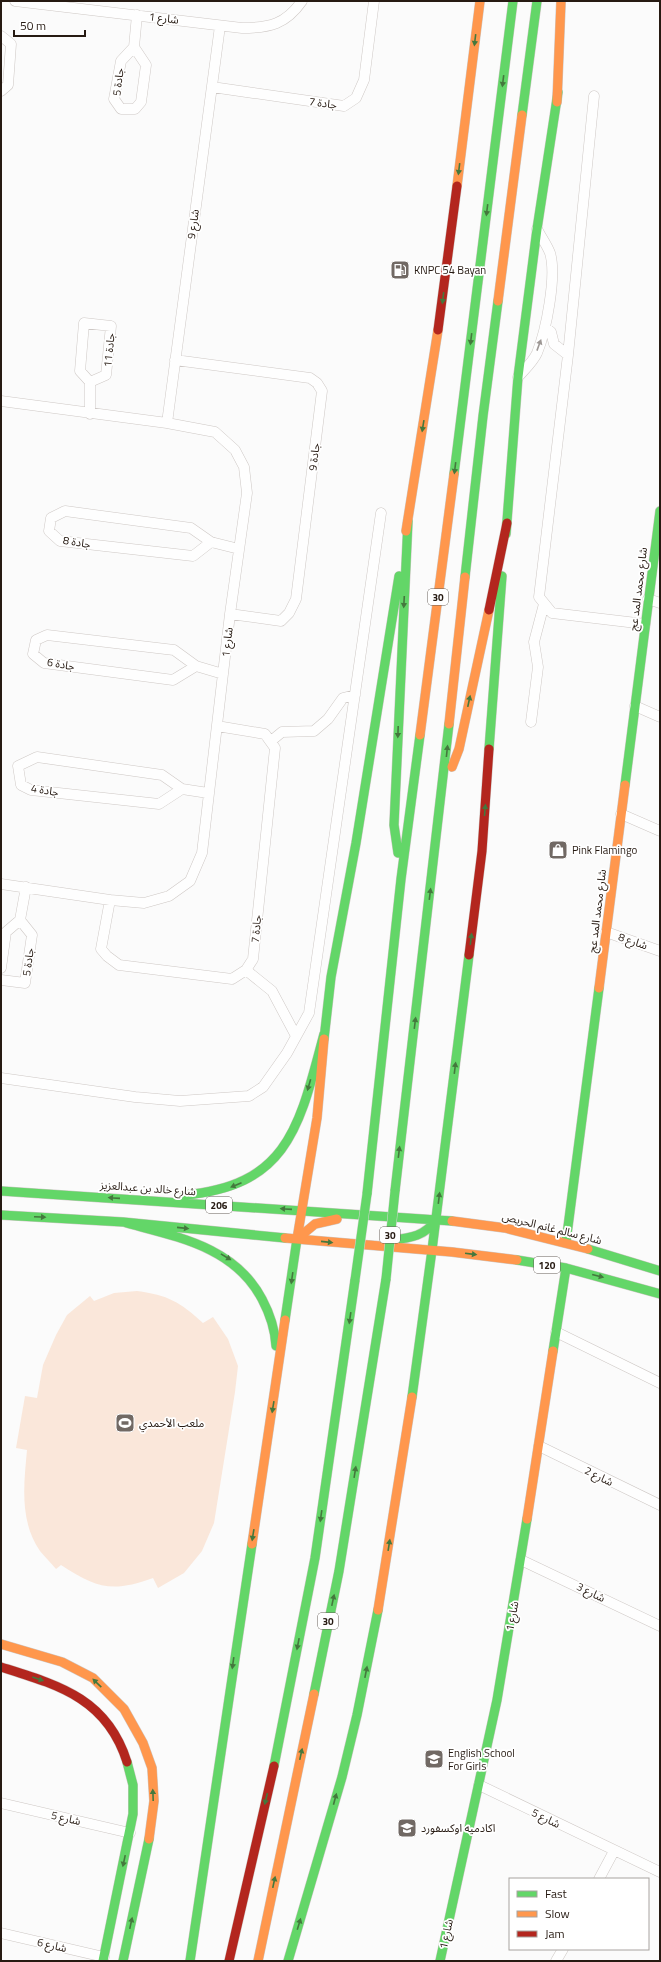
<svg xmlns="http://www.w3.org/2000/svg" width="661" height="1962" viewBox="0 0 661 1962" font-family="'Titillium Web','Noto Sans Arabic',sans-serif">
<rect width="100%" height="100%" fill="#fbfbfb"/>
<path fill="#fae7da" d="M137 1291C168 1295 180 1302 203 1323L213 1317 228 1339 238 1366 235 1392 214 1523 202 1551 184 1573 158 1588 153 1578C112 1593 96 1588 61 1565L56 1569C51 1563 45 1557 40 1551 19 1521 24 1483 27 1450L16 1448 25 1396 37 1398 43 1365 56 1335 67 1315 90 1296 94 1301 114 1293Z"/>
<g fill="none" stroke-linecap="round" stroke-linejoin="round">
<defs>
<path id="street" d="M15 1 242 28C270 28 286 24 302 1
M1 36 11 44 8 85 1 91
M134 47 146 65 141 102 135 109H121L114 99 121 61 134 47 137 15
M212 87 344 106 356 98 364 80 374 1
M594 96 568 355 539 597 552 613 645 624
M546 328 551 332 554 344 568 355
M175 360 310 378 317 383 322 391 296 599 289 613 281 621 230 614
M518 377C524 370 533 362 537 353 546 331 557 276 550 253 547 245 541 237 537 229
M1 401 167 423 215 432 235 450 244 467 247 493 230 614 202 853 190 881 169 896 144 903 110 900 1 884
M90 414V382L80 371 84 323 111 326 106 375 90 382
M167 423 220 26
M211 542 193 556 60 541 49 531 51 518 65 511 191 528 211 542 239 549
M648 599 660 603
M196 666 173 680 44 663 33 654 36 640 47 635 174 650 196 666 223 674
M635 706 660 717
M531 722 538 667 534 642 544 604
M271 741 282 732 314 731 328 719 343 698 355 695
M182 789 159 804 31 790 21 785 18 766 37 757 162 775 182 789 208 793
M621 814 660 831
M110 900 101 949 107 956 119 965 232 979 246 970 253 959 275 748 265 734 217 726
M606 932 660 951
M1 968 6 932 20 920 26 887
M246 970 272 991 296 1036
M1 980 25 983 32 935 20 920
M1 1078 135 1097 180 1101 249 1096 263 1087 287 1053 309 1013 381 513
M556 1332 660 1383
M539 1446 660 1505
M521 1560 660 1626
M479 1785 660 1872
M1 1803 130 1833
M599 1879 614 1851
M1 1933 104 1957
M556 1961 563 1949"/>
<path id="fast" d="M522 115 537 1
M454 474 513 1
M506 534 518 377 537 229 558 92
M465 577 483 416 498 301
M489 749 502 576
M625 785 660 511
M398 853 394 825 408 521
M324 1039 331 977 356 843 399 576
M1 1191 452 1221
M395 1191 449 724
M367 1194 401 879 420 735
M184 1195C290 1186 300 1123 324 1034
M1 1215 123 1222 285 1238
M123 1222C177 1237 234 1246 262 1299 270 1314 275 1329 276 1346
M392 1240C411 1238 425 1236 437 1219
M566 1242 599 988
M588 1249 660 1271
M432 1250 469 955
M517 1260 566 1268 660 1294
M285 1320 297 1239
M553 1351 566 1268
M412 1397 432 1250
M314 1694 339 1571 386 1279
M274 1766 315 1558 355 1280
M103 1961 133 1814V1785L127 1762
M123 1961 149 1839
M190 1961 252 1544
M288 1961 342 1777 357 1715 378 1610
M440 1961 497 1700 527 1519"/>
<path id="slow" d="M557 102 561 1
M457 186 480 1
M498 301 522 115
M406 531 438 330
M449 724 465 577
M420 735 454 474
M452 767 459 749 489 610
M599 988 625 785
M452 1221 505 1228 588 1249
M285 1238 452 1252 517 1260
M297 1239 317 1118 324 1039
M297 1239 315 1224 337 1219
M527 1519 553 1351
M252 1544 285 1320
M378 1610 412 1397
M1 1644 62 1662 93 1678 124 1709 143 1743 152 1768 154 1801 149 1839
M258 1961 314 1694"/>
<path id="jam" d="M438 330 457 186
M489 610 507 523
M469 955 482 851 489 749
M1 1667C58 1685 107 1698 127 1762
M229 1961 274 1766"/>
</defs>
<use href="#street" stroke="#cec8c5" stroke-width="11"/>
<use href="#fast" stroke="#cec8c5" stroke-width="10"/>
<use href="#slow" stroke="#cec8c5" stroke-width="10"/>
<use href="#jam" stroke="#cec8c5" stroke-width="10"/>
<use href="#street" stroke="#fefefe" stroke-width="10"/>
<use href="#fast" stroke="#63d668" stroke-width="9"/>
<use href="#slow" stroke="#ff974d" stroke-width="9"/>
<use href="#jam" stroke="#b3261e" stroke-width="9"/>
<defs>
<path id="fast-bridge" d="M386 1279 395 1191
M355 1280 367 1194"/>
</defs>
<use href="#fast-bridge" stroke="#d6d4d3" stroke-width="10" stroke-linecap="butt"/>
<use href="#fast-bridge" stroke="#63d668" stroke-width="9"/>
</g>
<defs><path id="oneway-solid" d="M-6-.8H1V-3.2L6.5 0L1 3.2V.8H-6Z"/></defs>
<g fill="#44783d">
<use href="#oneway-solid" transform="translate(475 40) rotate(97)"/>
<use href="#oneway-solid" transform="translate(503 81) rotate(97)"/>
<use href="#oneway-solid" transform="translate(459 169) rotate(97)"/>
<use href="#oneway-solid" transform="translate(487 210) rotate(97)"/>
<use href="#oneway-solid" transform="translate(443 298) rotate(97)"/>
<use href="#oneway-solid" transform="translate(471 339) rotate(97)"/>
<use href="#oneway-solid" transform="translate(423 426) rotate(99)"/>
<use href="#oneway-solid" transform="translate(455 468) rotate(97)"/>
<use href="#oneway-solid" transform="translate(404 602) rotate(93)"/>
<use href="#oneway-solid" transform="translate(469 701) rotate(-78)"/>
<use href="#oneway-solid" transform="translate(398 732) rotate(92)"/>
<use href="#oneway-solid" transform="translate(447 751) rotate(-84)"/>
<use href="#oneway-solid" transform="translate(485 810) rotate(-85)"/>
<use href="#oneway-solid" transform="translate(430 894) rotate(-83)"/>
<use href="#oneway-solid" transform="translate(471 939) rotate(-83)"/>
<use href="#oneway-solid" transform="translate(415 1023) rotate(-83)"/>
<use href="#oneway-solid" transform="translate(455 1068) rotate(-83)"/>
<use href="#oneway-solid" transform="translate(309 1085) rotate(106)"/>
<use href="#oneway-solid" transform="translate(399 1152) rotate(-83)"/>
<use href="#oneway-solid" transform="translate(236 1185) rotate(157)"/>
<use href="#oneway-solid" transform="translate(114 1198) rotate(-176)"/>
<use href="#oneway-solid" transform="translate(439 1198) rotate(-83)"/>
<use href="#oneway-solid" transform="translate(286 1209) rotate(-176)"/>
<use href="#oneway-solid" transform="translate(40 1217) rotate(3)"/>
<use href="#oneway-solid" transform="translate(183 1228) rotate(6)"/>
<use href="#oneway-solid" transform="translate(327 1242) rotate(6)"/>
<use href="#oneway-solid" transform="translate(471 1254) rotate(7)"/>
<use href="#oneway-solid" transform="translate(226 1257) rotate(31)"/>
<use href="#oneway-solid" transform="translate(598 1276) rotate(14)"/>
<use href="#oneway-solid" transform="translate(292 1278) rotate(98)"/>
<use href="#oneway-solid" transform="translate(350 1318) rotate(98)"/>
<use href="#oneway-solid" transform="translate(273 1407) rotate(99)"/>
<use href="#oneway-solid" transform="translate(355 1472) rotate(-81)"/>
<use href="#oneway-solid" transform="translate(321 1516) rotate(98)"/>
<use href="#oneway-solid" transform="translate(253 1535) rotate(99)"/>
<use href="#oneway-solid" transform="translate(389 1545) rotate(-81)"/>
<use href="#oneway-solid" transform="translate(333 1600) rotate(-78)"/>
<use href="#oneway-solid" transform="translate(298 1644) rotate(101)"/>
<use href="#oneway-solid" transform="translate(233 1663) rotate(98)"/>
<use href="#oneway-solid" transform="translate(366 1672) rotate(-79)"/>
<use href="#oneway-solid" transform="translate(38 1679) rotate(19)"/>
<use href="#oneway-solid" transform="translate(97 1683) rotate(-136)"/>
<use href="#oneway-solid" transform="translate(301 1754) rotate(-78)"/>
<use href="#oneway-solid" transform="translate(153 1795) rotate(-92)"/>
<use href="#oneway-solid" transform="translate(266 1799) rotate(103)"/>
<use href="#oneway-solid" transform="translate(335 1799) rotate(-75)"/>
<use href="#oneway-solid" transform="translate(124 1861) rotate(102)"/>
<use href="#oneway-solid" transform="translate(274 1882) rotate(-78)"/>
<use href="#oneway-solid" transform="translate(131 1923) rotate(-78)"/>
<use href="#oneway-solid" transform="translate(299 1924) rotate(-73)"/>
</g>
<use fill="#9d9794" href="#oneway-solid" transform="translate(539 345) rotate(-70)"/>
<defs>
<symbol id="fuel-square" viewBox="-11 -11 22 22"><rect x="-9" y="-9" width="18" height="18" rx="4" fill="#716964" stroke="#fff"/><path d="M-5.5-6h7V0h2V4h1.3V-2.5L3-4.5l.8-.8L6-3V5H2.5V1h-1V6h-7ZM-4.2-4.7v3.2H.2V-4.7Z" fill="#fff"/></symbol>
<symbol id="shop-square" viewBox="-11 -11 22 22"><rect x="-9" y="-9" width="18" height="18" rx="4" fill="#716964" stroke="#fff"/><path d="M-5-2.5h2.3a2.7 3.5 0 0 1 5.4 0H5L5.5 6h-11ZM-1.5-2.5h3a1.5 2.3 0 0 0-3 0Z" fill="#fff"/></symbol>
<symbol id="stadium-square" viewBox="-11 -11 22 22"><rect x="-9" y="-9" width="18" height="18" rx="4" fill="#716964" stroke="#fff"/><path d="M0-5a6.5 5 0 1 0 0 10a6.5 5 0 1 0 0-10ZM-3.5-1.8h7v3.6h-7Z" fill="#fff"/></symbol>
<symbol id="school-square" viewBox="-11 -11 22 22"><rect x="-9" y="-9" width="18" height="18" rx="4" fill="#716964" stroke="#fff"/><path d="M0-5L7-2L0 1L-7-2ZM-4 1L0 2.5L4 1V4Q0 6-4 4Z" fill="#fff"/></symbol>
</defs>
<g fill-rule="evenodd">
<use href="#fuel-square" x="389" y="259" width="22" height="22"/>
<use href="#shop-square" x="547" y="839" width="22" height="22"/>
<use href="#stadium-square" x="114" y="1412" width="22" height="22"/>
<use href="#school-square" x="423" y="1748" width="22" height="22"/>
<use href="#school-square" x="396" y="1817" width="22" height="22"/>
</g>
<g text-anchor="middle" stroke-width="3.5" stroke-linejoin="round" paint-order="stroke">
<g fill="#fff" stroke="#675f59" stroke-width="1">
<rect x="428" y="589" width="20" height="16" rx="3"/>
<rect x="206" y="1197" width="26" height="16" rx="3"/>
<rect x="380" y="1227" width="20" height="16" rx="3"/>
<rect x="534" y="1257" width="26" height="16" rx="3"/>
<rect x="318" y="1613" width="20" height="16" rx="3"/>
</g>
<g font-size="10" font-weight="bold" fill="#261a12">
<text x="438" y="601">30</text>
<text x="219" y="1209">206</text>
<text x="390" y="1239">30</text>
<text x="547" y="1269">120</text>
<text x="328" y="1625">30</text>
</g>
<g font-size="11" fill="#261a12" stroke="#fff">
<text transform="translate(164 18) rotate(7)" y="4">شارع 1</text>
<text transform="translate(118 82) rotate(-83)" y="4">جادة 5</text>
<text transform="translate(323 103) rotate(8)" y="4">جادة 7</text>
<text transform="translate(193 224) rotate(-82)" y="4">شارع 9</text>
<text transform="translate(109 350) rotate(-84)" y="4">جادة 11</text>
<text transform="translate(314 457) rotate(-83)" y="4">جادة 9</text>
<text transform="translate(77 542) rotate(9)" y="4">جادة 8</text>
<text transform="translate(638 589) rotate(-83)" y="4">شارع محمد المد عج</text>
<text transform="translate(227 642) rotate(-83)" y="4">شارع 1</text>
<text transform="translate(61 664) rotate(10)" y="4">جادة 6</text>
<text transform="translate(45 790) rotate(9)" y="4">جادة 4</text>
<text transform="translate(597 911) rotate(-83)" y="4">شارع محمد المد عج</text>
<text transform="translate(256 929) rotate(-85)" y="4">جادة 7</text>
<text transform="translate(633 941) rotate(19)" y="4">شارع 8</text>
<text transform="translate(28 962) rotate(-82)" y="4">جادة 5</text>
<text transform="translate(148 1188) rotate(4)" y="4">شارع خالد بن عبدالعزيز</text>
<text transform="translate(552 1228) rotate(14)" y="4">شارع سالم غانم الحريص</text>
<text transform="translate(599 1476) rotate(26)" y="4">شارع 2</text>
<text transform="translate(591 1592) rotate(26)" y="4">شارع 3</text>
<text transform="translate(512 1616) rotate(-80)" y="4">شارع 1</text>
<text transform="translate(66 1818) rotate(13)" y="4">شارع 5</text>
<text transform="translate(546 1818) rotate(26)" y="4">شارع 5</text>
<text transform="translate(446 1934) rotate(-78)" y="4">شارع 1</text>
<text transform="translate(52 1945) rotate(13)" y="4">شارع 6</text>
</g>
<g font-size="11" fill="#261a12" stroke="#fff" text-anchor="start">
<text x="414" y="274">KNPC 54 Bayan</text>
<text x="572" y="854">Pink Flamingo</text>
<text x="139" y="1427">ملعب الأحمدي</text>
<text x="448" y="1757">English School<tspan x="448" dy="13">For Girls</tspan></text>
<text x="421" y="1832">اكادميه اوكسفورد</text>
</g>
</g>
<rect width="661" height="1962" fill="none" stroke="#261a12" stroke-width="4"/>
<rect x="509" y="1878" width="140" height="72" fill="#ffffff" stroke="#a8a3a0"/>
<rect x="517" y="1891" width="20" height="6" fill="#63d668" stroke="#a8a3a0"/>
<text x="545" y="1898" font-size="12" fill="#261a12">Fast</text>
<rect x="517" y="1911" width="20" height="6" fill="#ff974d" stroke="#a8a3a0"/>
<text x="545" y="1918" font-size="12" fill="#261a12">Slow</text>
<rect x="517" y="1931" width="20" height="6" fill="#b3261e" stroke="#a8a3a0"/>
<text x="545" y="1938" font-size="12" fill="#261a12">Jam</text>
<path d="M14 30v6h71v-6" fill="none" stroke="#261a12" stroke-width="2"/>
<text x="20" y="30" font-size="12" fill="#261a12" stroke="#ffffff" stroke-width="3" paint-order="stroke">50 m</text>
</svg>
